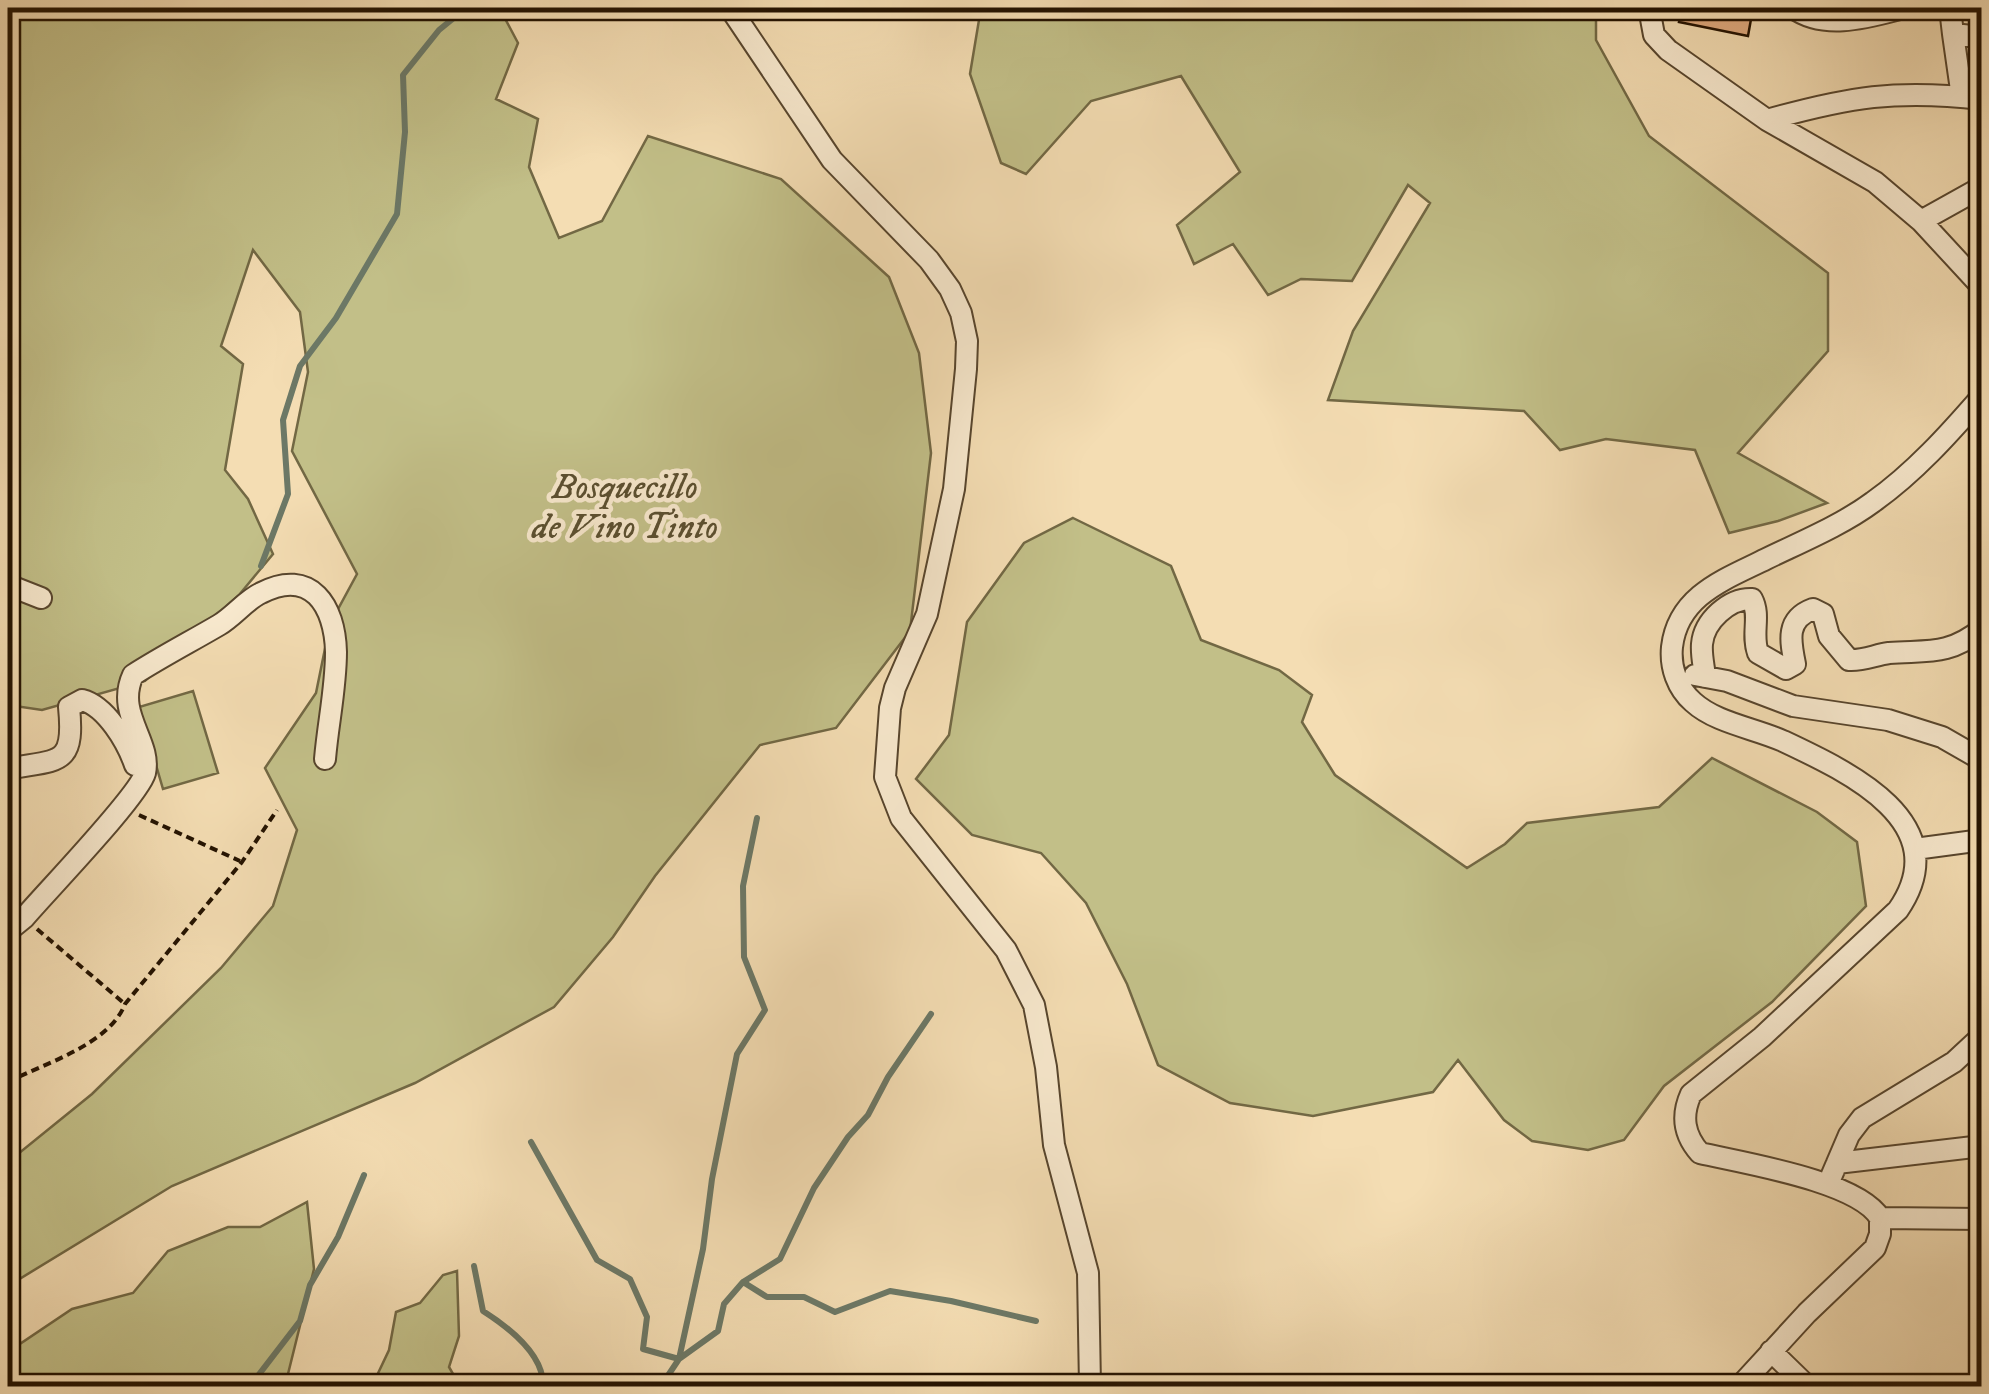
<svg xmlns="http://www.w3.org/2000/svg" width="1989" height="1394" viewBox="0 0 1989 1394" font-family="'IM FELL DW Pica',serif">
<rect width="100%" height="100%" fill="#f4ddb3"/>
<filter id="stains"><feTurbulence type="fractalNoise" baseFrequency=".002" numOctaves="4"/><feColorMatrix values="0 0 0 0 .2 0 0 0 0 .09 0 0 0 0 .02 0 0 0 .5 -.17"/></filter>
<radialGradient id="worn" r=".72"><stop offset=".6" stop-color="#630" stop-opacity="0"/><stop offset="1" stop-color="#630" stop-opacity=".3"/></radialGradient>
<path fill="#c2bf88" stroke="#726844" stroke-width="2.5" d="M8 8H505L501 11 518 43 496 99 538 119 529 167 559 238 602 221 648 136 781 179 889 277 919 353 931 453 910 631 836 728 760 745 655 876 613 937 554 1007 415 1083 172 1186 8 1286V1162L92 1094 221 968 273 906 297 830 265 768 316 693 330 624 357 574 292 451 308 372 300 312 253 250 221 346 243 364 225 470 248 499 273 554 239 595 145 681 42 710 8 705Z
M974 8H1596V40L1649 136 1828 273V351L1738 453 1827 503 1778 521 1729 533 1695 450 1606 439 1560 450 1524 411 1328 400 1353 331 1430 203 1408 185 1352 281 1301 279 1268 295 1233 244 1194 264 1177 225 1240 172 1181 76 1091 101 1026 174 1001 163 970 74 979 20Z
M1073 518 1171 566 1201 640 1279 670 1312 695 1302 722 1335 775 1467 868 1505 844 1527 823 1659 807 1712 758 1817 812 1857 842 1866 906 1772 1002 1664 1086 1624 1140 1588 1150 1532 1141 1504 1120 1458 1060 1433 1092 1313 1116 1230 1103 1158 1065 1127 984 1086 903 1041 853 972 835 916 779 949 735 967 622 1024 543Z
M193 691 218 773 163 789 139 707Z
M307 1202 314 1269 285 1386H8V1352L72 1309 133 1293 168 1251 228 1227H260Z
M457 1271 459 1336 449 1367 460 1386H372L389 1350 396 1312 420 1303 443 1275Z"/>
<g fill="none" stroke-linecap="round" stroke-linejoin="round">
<path stroke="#6c7866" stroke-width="6" d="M261 566 288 494 283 420 300 366 336 318 397 214 405 132 403 75 439 30 466 8
M531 1142 597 1260 630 1279 647 1317 643 1349 679 1359 718 1331 724 1304 743 1282 780 1259 814 1188 848 1137 868 1115 888 1077 931 1014
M474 1266 483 1311C508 1327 544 1354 543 1386
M743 1282 767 1297H804L835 1312 890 1291 951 1301 1036 1321
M250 1386 300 1321 310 1285 338 1237 364 1175
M661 1386 679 1359 703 1249 712 1179 737 1054 765 1010 744 957 743 886 757 818
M830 1386 854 1379 913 1383H973"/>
</g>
<path fill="#dfaa7e" stroke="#231200" stroke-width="2.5" d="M1682 8H1753L1748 36 1679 22Z"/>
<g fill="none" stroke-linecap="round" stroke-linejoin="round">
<defs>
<path id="minor" d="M730 8 832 160 929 260 950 289 961 313 967 341 966 369 954 489 927 614 895 688 890 708 885 777 901 818 1006 950 1034 1005 1046 1067 1054 1145 1088 1273 1090 1386
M1649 8 1654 35 1668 50 1767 120 1875 182 1921 221 1982 287
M1793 8C1825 31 1869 17 1904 8
M1950 8 1953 34 1982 37
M1953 34 1962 97
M1767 120C1849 97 1896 89 1982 99
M1921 221 1982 187
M8 585 41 598
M1695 675 1727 681 1793 706 1888 720 1942 737 1982 760
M1705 677C1704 666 1701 655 1702 644 1704 621 1729 598 1752 599 1761 616 1751 634 1758 653L1786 669 1795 664C1790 640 1786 619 1813 609L1823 614 1829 636 1849 660C1863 661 1875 655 1889 653 1928 650 1948 656 1982 629
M8 769C59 759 75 767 69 707L82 700C106 706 127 742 135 765
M1915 849 1982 840
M8 931 24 918C45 893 139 796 145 773 152 741 115 714 133 675 161 657 190 642 219 625 234 616 246 600 261 593 311 567 335 606 336 652 336 688 328 723 325 759
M1837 1163 1982 1146
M1828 1184 1849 1135 1862 1118 1954 1062 1982 1036
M1880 1218 1982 1219
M1771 1351 1807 1386
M1740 1386 1807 1313 1875 1248 1880 1234V1218C1858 1181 1743 1163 1700 1153 1684 1135 1681 1116 1691 1094L1762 1037 1898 910C1958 823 1849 772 1783 741 1754 728 1716 723 1693 702 1677 688 1670 667 1672 647 1678 595 1726 579 1766 559 1801 542 1842 525 1873 502 1914 473 1949 434 1982 396"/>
</defs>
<use href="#minor" stroke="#57452d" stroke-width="24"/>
<path stroke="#231200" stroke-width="4" stroke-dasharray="8 5" stroke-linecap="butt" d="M139 815 240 861
M37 929 125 1004
M8 1082C45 1063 109 1045 125 1004L242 862 277 810"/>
<use href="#minor" stroke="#f8e9ce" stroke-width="20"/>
</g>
<g text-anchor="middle" stroke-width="9" stroke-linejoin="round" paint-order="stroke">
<g font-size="35" font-style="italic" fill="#5b4f30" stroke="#f8e9ce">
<text x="625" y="498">Bosquecillo<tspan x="625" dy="40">de Vino Tinto</tspan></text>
</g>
</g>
<rect width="1989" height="1394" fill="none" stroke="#f4ddb3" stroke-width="40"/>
<rect x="10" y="10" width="1969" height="1374" fill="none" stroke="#231200" stroke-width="5"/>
<rect x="20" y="20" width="1949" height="1354" fill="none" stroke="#231200" stroke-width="2.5"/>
<rect width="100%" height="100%" filter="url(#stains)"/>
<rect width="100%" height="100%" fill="url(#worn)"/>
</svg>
